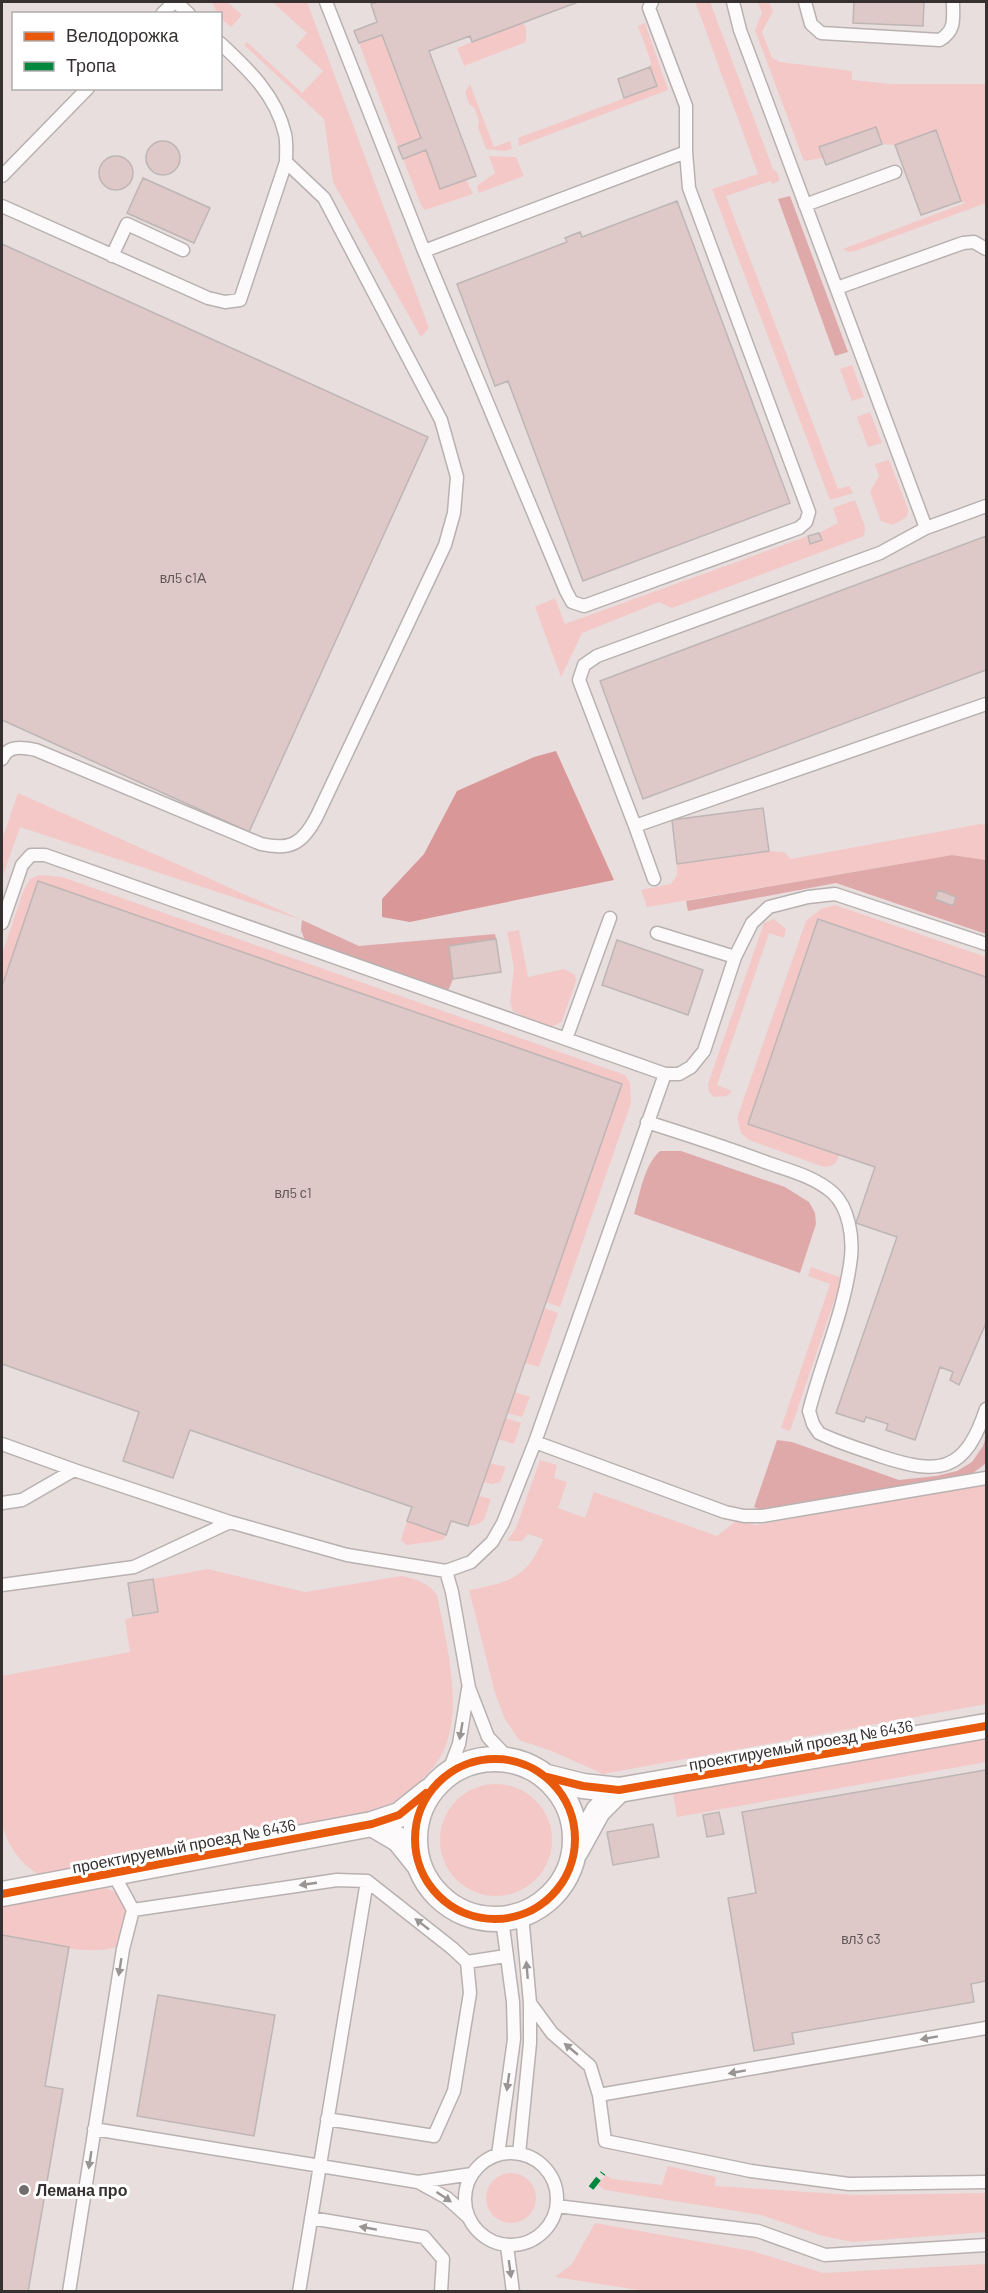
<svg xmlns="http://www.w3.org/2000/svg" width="988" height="2293" viewBox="0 0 988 2293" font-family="Barlow,sans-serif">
<rect width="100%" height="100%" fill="#e8dede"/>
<path fill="#f4c8c7" d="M212 2H227L242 15 231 27 221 19 220 14 217 13Z
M272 2H307L429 328 421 337 333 182 324 119 244 45 247 42 302 93 323 71 296 46 307 33Z
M697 2H710L773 169 777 172 780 181 772 184 771 181 726 196 838 489 849 486 853 493 830 500 712 189 758 174 696 4Z
M758 2H769L773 11 762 32 772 58 780 62 852 71V80L891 84H986V203L855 251 848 252 843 249 965 203 961 201 936 131 895 145 882 144 875 127 820 147 823 158 804 161 755 30 762 13Z
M523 22 526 28V42L464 66 457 48Z
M645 23 668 90 519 146 518 138 657 86 650 67 651 62 638 26Z
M382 35 421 138 398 147 359 43Z
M470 84 494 147 510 141 512 149 505 151 486 149 478 127 479 121 475 109 469 104 465 92Z
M426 150 440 187 466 180 473 194 425 210 421 205 403 159Z
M489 156 516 157 524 176 479 193 477 186 495 173Z
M852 365 864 397 852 401 840 369Z
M870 412 882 443 868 447 857 417Z
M889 460 908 509 907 517 893 525 881 521 870 492 879 476 875 464Z
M855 500 865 527 864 536 672 608 659 602 582 633 561 677 535 607 555 598 565 624 808 536 810 544 821 540 819 533 838 523 833 508Z
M18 793 302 920 20 827 2 878V840Z
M980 824 986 825V860L952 855 647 907 641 890 671 884 677 875V864L769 851 784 852 791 859Z
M39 875 62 877 625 1075 630 1083 631 1103 560 1307 546 1302 622 1084 38 881 2 986V954L23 892 30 879Z
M835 905 986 957V977L818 919 748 1123 839 1155C837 1164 833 1166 824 1167L749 1140 741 1133 737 1118 806 921 821 909Z
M774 919 786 929 784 938 769 933 717 1085 732 1091 727 1096 714 1097 709 1092 708 1084 764 923Z
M519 930 528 977 564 969 575 975 576 981 562 1021 556 1025 548 1027 513 1011 510 1002 514 967 507 932Z
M811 1267 842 1278 790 1431 781 1428 830 1284 808 1276Z
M544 1308 558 1313 539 1367 525 1363Z
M515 1392 530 1397 522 1417 508 1413Z
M506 1418 521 1423 514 1444 498 1439Z
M540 1460 557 1465 554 1478 567 1482 558 1508 585 1518 594 1492 717 1536 736 1521 756 1525 986 1484V1704L603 1774 552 1751 519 1740 505 1719 495 1693 469 1590C507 1583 528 1578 543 1539L528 1534 522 1541H507L516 1528Z
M490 1463 506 1467 500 1482 493 1484 483 1482Z
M479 1496 491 1499C485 1515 487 1525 468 1526Z
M407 1521 446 1535 443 1540 407 1545 401 1540Z
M208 1569 305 1592 401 1576C414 1578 429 1583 437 1595 446 1643 467 1717 438 1761 425 1781 394 1801 375 1815L41 1876C20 1864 10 1848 2 1826V1676L130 1652 125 1619 158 1612 153 1579Z
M986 1739V1762L677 1817 673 1794Z
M440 1840a56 56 0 1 1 112 0a56 56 0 1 1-112 0Z
M100 1887C135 1893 125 1921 119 1946 88 1958 34 1941 2 1935V1905Z
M668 2166 716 2177 715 2186 855 2195 986 2193V2232L853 2242 823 2236 761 2215 605 2190 598 2185 606 2175 612 2179 662 2185Z
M486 2198a25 25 0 1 1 50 0a25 25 0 1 1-50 0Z
M595 2223 752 2251 823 2273 986 2264V2291L652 2292 555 2277 572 2264Z"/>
<path fill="#e0a9a9" d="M790 196 848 352 835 356 778 199Z
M952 855 986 860V934L836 883 688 911 686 901Z
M302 920 359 946 495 934 496 939 449 946 453 979 449 989 445 990 305 941 301 930Z
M660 1151H681L785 1187 809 1202 815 1213 816 1224 800 1273 634 1214C640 1194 644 1165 660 1151Z
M986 1436 985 1464 973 1473 766 1512 754 1507 777 1440 792 1442 899 1480 936 1476 957 1471 972 1462 983 1446Z"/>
<path fill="#d99797" d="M556 751 614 880 410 922 382 917V899L424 854 457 791 534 757Z"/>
<path fill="#dfc8c8" stroke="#bdb6b5" stroke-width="1.5" d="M378 2H578L472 42 470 36 429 51 476 176 440 189 426 150 403 159 398 147 421 138 382 35 359 43 354 31 377 22 371 4Z
M854 2H924L923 26 853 23Z
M650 67 657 86 624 98 618 79Z
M876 127 882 144 826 165 819 147Z
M936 130 961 201 921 215 895 145Z
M146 158a17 17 0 1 1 34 0a17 17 0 1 1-34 0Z
M99 173a17 17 0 1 1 34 0a17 17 0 1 1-34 0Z
M143 178 210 208 194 243 127 213Z
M677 201 790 503 583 581 508 381 495 386 457 284 567 242 565 238 580 232 582 237Z
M2 244 428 437 249 832 2 720Z
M819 533 822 540 810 544 808 536Z
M986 536V670L643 799 600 681Z
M763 808 769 851 677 864 672 820Z
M38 881 622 1084 468 1526 451 1521 446 1535 407 1521 412 1507 190 1430 173 1478 123 1461 139 1412 2 1364V986Z
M938 890 956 897 953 906 935 899Z
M818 919 986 977V1323L959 1385 950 1380 953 1372 940 1367 915 1440 886 1430 888 1424 866 1417 864 1422 836 1413 897 1237 856 1223 875 1167 748 1124Z
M496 939 501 972 453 979 449 946Z
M617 940 703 970 688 1015 602 985Z
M153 1579 158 1612 133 1616 128 1583Z
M986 1770V1981L971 1984 974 2002 792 2033 794 2044 754 2051 728 1898 756 1893 742 1812Z
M719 1812 724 1834 707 1837 703 1815Z
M653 1824 659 1857 613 1865 607 1832Z
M2 1935 69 1947 45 2086 63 2089 28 2292H2Z
M158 1995 275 2015 254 2136 137 2116Z"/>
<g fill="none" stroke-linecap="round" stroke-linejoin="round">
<defs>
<path id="service" d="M176 2 189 14
M326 2 424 251 566 591 572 602 584 606 799 528 806 522 809 512 689 188 686 152V106L649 8 652 2
M733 2 740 30 926 528
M805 2 811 24 821 33 940 40C956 30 953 19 953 2
M162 14 174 2
M2 176 88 88
M805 205 895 172
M2 206 208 298 225 302 240 300 286 162
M424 251 686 152
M112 256 127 224 183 250
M837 288 963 243 974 242 986 249
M986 506 926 528 880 553 597 656 584 665 579 680 635 826 986 704
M2 759C8 745 22 747 36 750L261 844C291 851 303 843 317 816L445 545 454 513 457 477 441 420 324 198 286 162C286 153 287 142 285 134 276 95 248 69 220 43
M635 826 654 879
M2 923 22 865 31 855H45L665 1074H679L691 1067 704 1051 735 957 752 923 769 907 808 897 835 894 986 944
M657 933 735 957
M566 1039 610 918
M647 1122C688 1135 728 1148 768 1163 791 1171 815 1177 833 1193 849 1208 853 1237 851 1257 845 1310 822 1360 809 1411L813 1424 819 1433C839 1443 860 1449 880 1456 940 1476 965 1472 986 1409
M535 1442 725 1512 744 1516H762L986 1478
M2 1444 74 1470
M2 1503 22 1500 74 1470 230 1522 347 1555 446 1571 471 1562 492 1542 503 1523 535 1442 665 1074
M446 1571 452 1592 469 1688 488 1737 509 1759
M2 1585 134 1567 230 1522
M448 1773 459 1744 468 1689
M133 1910 337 1880 367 1881 452 1948 467 1962 470 1993 454 2091 434 2136 327 2119
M467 1962 506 1956
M530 2003 552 2033 590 2066 599 2095 986 2028
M599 2095 605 2141 751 2171 849 2184 986 2182
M94 2129 418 2182 472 2174
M465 2199a46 46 0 1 1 92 0a46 46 0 1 1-92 0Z
M519 2154 530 2043V2003L522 1915
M498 2155 514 2039 513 2002 502 1919
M418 2182 447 2198 468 2217
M557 2206 758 2231 825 2255 986 2245
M311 2218 424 2237 443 2259 441 2292
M507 2246 513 2292
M69 2292 123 1949 133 1910 113 1873
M299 2292 367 1881"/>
<path id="minor" d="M415 1839a80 80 0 1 1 160 0a80 80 0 1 1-160 0Z
M547 1777 583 1786 619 1790 986 1726
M372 1824 399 1840 419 1865
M576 1851 598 1811 619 1790
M2 1894 372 1824 399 1815 429 1791"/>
</defs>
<use href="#service" stroke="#b9b1b1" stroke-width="15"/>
<use href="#minor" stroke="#b9b1b1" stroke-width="27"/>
<use href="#service" stroke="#fcfafa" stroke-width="12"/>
<use href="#minor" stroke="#fcfafa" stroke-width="24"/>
<path stroke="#00873e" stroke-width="6" stroke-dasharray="12 6" stroke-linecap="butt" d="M591 2188 603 2173"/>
<defs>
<path id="cycleway" d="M415 1839a80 80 0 1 1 160 0a80 80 0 1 1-160 0Z
M547 1777 583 1786 619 1790 986 1726
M2 1894 372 1824 399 1815 426 1793"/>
</defs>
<use href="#cycleway" stroke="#fff" stroke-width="11"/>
<use href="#cycleway" stroke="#e8590c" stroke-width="8"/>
</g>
<defs><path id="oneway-solid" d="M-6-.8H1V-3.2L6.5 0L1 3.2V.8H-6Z" transform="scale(1.5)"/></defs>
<g fill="#999595">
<use href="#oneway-solid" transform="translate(461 1731) rotate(100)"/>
<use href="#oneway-solid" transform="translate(308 1884) rotate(172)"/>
<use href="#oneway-solid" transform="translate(422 1924) rotate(-142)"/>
<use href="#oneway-solid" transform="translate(120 1967) rotate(99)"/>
<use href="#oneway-solid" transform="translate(527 1970) rotate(-95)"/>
<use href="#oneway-solid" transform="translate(929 2038) rotate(170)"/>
<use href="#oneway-solid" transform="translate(571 2049) rotate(-140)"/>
<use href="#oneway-solid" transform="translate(737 2072) rotate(170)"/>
<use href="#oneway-solid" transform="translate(508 2082) rotate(98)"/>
<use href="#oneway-solid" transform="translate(90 2160) rotate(99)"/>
<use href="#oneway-solid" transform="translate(444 2197) rotate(34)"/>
<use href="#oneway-solid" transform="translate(368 2228) rotate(-170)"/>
<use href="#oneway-solid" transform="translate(510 2269) rotate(82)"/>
</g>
<circle fill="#746d6d" stroke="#fff" stroke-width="2" cx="24" cy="2190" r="6"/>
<g text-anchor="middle" stroke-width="6" stroke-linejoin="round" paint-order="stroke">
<g font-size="14" fill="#615757">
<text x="183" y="583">вл5 с1А</text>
<text x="293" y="1198">вл5 с1</text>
<text x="861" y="1944">вл3 с3</text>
</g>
<g font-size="16" fill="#363030" stroke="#fff">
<text transform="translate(801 1745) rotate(-10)" y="6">проектируемый проезд № 6436</text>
<text transform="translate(184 1846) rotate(-11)" y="6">проектируемый проезд № 6436</text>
</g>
<g font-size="16" font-weight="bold" fill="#363030" stroke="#fff" text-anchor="start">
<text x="36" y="2196">Лемана про</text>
</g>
</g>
<rect width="988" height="2293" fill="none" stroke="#363030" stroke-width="6"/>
<rect x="12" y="12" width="210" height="78" fill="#ffffff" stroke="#afacac" stroke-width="1.5"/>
<rect x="24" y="32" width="30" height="9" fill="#e8590c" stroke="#afacac" stroke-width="1.5"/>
<text x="66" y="42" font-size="18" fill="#363030">Велодорожка</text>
<rect x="24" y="62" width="30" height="9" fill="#00873e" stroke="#afacac" stroke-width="1.5"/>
<text x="66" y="72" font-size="18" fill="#363030">Тропа</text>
</svg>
